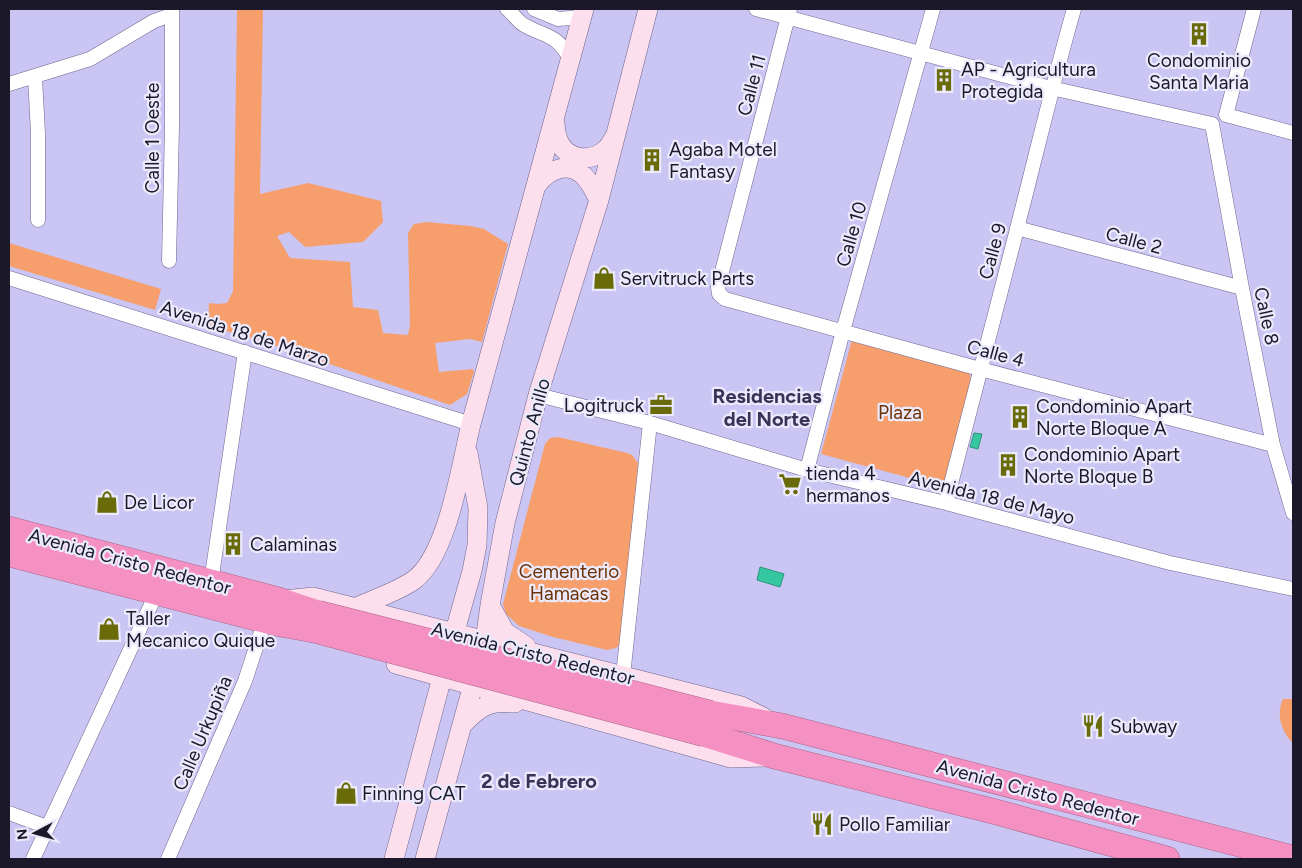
<svg xmlns="http://www.w3.org/2000/svg" width="1302" height="868" viewBox="0 0 1302 868" font-family="Figtree,sans-serif">
<rect width="100%" height="100%" fill="#cac5f2"/>
<path fill="#f69f6d" d="M237 9H263L260 194 308 183 381 201 383 222 363 242 305 247 289 232 277 236 290 258 350 262 353 307 378 310 383 333 408 335 410 325 408 233 414 224 426 222 471 226 484 229 508 244 482 342 470 339 435 343 439 372 473 369 474 372 467 394 450 405 259 340 208 326 209 303 218 304 227 303 233 291Z
M9 243 161 289 155 310 9 266Z
M853 336 968 368 972 383 943 487 821 454Z
M558 437 627 453 632 455 638 463 622 642 616 648 607 650 553 637 519 626 506 614 503 604 545 444 550 438Z
M1283 699H1293V743C1281 732 1276 714 1283 699Z"/>
<path fill="#35c79f" stroke="#2d937c" d="M974 433 982 434 978 449 970 447Z
M760 567 784 574 780 587 757 580Z"/>
<g fill="none" stroke-linecap="round" stroke-linejoin="round">
<defs>
<path id="street" d="M507 9C513 13 517 21 524 25 547 38 556 33 570 59
M534 9 558 19 582 17
M756 9 1051 88 1212 124
M790 9 718 287 719 294 725 299 980 369 1273 445
M35 77 38 134V220
M9 84 90 59 154 21 171 15
M1226 115 1254 9
M1226 115 1293 133
M1212 124 1242 288 1273 445 1293 513
M1017 228 1242 288
M169 261 172 127V9
M9 278 471 424
M538 395 650 423 807 470 946 503 1170 563 1293 589
M807 470 843 331 933 9
M946 503C969 411 994 320 1017 229 1036 155 1053 82 1074 9
M211 582 245 352
M623 676 650 423
M9 813 47 827
M33 859 157 592
M168 859 245 681 265 620"/>
<path id="secondary" d="M555 123C555 129 556 135 559 142 567 159 590 163 605 150 609 147 611 142 614 138
M537 185C549 169 568 161 584 176 591 183 595 193 599 200
M284 600 313 597 741 706 763 717
M490 605 505 632 526 646
M355 608C374 599 397 592 414 580 448 555 461 465 471 424L584 9
M396 664 731 758 763 757
M464 723C482 705 489 701 515 703
M394 859 442 677 472 571 477 545 478 508 468 453
M425 859 485 641 490 605 505 523 538 395 599 200 648 9"/>
<path id="highway" d="M9 529 279 600 318 613
M9 554 275 623 314 630
M710 713 782 726 1293 858
M704 734 774 756 1000 813 1167 859"/>
</defs>
<use href="#street" stroke="#6d6890" stroke-width="15"/>
<use href="#secondary" stroke="#6d6890" stroke-width="20"/>
<use href="#highway" stroke="#a9678c" stroke-width="26"/>
<use href="#street" stroke="#fff" stroke-width="14"/>
<use href="#secondary" stroke="#fcdeed" stroke-width="19"/>
<use href="#highway" stroke="#f591c2" stroke-width="25"/>
<defs>
<path id="highway-bridge" d="M318 613 710 713
M314 630 704 734"/>
</defs>
<use href="#highway-bridge" stroke="#a9678c" stroke-width="26" stroke-linecap="butt"/>
<use href="#highway-bridge" stroke="#f591c2" stroke-width="25"/>
</g>
<defs>
<symbol id="building-bare" viewBox="-9 -9 18 18"><path d="M-4-6H4V6H1V3H-1V6H-4ZM-2.5-4.3h1.7v1.8h-1.7ZM.8-4.3h1.7v1.8H.8ZM-2.5-1h1.7V.8h-1.7ZM.8-1h1.7V.8H.8Z" fill="#696a08" stroke="#ebeafc" stroke-width="2.5" paint-order="stroke"/></symbol>
<symbol id="shop-bare" viewBox="-9 -9 18 18"><path d="M-5-2.5h2.3a2.7 3.5 0 0 1 5.4 0H5L5.5 6h-11ZM-1.5-2.5h3a1.5 2.3 0 0 0-3 0Z" fill="#696a08" stroke="#ebeafc" stroke-width="2.5" paint-order="stroke"/></symbol>
<symbol id="office-bare" viewBox="-9 -9 18 18"><path d="M-6-3h4V-5.5h4V-3h4V5H-6ZM-1-4.5V-3h2v-1.5ZM-6 0V1H6V0Z" fill="#696a08" stroke="#ebeafc" stroke-width="2.5" paint-order="stroke"/></symbol>
<symbol id="supermarket-bare" viewBox="-9 -9 18 18"><path d="M-6-5.5h2.5l.6 2H6L4.5 2H-2.5L-4.4-4H-6ZM-1.5 3.2a1.3 1.3 0 1 0 .1 0ZM3 3.2a1.3 1.3 0 1 0 .1 0Z" fill="#696a08" stroke="#ebeafc" stroke-width="2.5" paint-order="stroke"/></symbol>
<symbol id="restaurant-bare" viewBox="-9 -9 18 18"><path d="M-5-6h1v4h1v-4h1v4h1v-4h1v5L-1.5 .5V6h-2V.5L-5-1ZM5-6V6H3V1.5H1.5Q1.5-4 5-6Z" fill="#696a08" stroke="#ebeafc" stroke-width="2.5" paint-order="stroke"/></symbol>
</defs>
<g fill-rule="evenodd">
<use href="#building-bare" x="1183" y="18" width="32" height="32"/>
<use href="#building-bare" x="928" y="64" width="32" height="32"/>
<use href="#building-bare" x="636" y="144" width="32" height="32"/>
<use href="#shop-bare" x="588" y="262" width="32" height="32"/>
<use href="#office-bare" x="645" y="389" width="32" height="32"/>
<use href="#building-bare" x="1004" y="401" width="32" height="32"/>
<use href="#building-bare" x="992" y="449" width="32" height="32"/>
<use href="#supermarket-bare" x="774" y="468" width="32" height="32"/>
<use href="#shop-bare" x="91" y="486" width="32" height="32"/>
<use href="#building-bare" x="217" y="528" width="32" height="32"/>
<use href="#shop-bare" x="93" y="613" width="32" height="32"/>
<use href="#restaurant-bare" x="1077" y="710" width="32" height="32"/>
<use href="#shop-bare" x="330" y="777" width="32" height="32"/>
<use href="#restaurant-bare" x="806" y="808" width="32" height="32"/>
</g>
<g text-anchor="middle" stroke-width="4.5" stroke-linejoin="round" paint-order="stroke">
<g font-size="19" fill="#1b1929" stroke="#ebeafc" text-anchor="start">
<text x="1199" y="67" text-anchor="middle">Condominio<tspan x="1199" dy="22">Santa Maria</tspan></text>
<text x="961" y="76">AP - Agricultura<tspan x="961" dy="22">Protegida</tspan></text>
<text x="669" y="156">Agaba Motel<tspan x="669" dy="22">Fantasy</tspan></text>
<text x="620" y="285">Servitruck Parts</text>
<text x="644" y="412" text-anchor="end">Logitruck</text>
<text x="1036" y="413">Condominio Apart<tspan x="1036" dy="22">Norte Bloque A</tspan></text>
<text x="1024" y="461">Condominio Apart<tspan x="1024" dy="22">Norte Bloque B</tspan></text>
<text x="806" y="480">tienda 4<tspan x="806" dy="22">hermanos</tspan></text>
<text x="124" y="509">De Licor</text>
<text x="250" y="551">Calaminas</text>
<text x="126" y="625">Taller<tspan x="126" dy="22">Mecanico Quique</tspan></text>
<text x="1110" y="733">Subway</text>
<text x="362" y="800">Finning CAT</text>
<text x="839" y="831">Pollo Familiar</text>
</g>
<g font-size="19" fill="#1b1929" stroke="#ebeafc">
<text transform="translate(751 85) rotate(-75)" y="7">Calle 11</text>
<text transform="translate(152 138) rotate(-90)" y="7">Calle 1 Oeste</text>
<text transform="translate(851 234) rotate(-74)" y="7">Calle 10</text>
<text transform="translate(1134 240) rotate(15)" y="7">Calle 2</text>
<text transform="translate(992 251) rotate(-75)" y="7">Calle 9</text>
<text transform="translate(1267 316) rotate(78)" y="7">Calle 8</text>
<text transform="translate(245 333) rotate(18)" y="7">Avenida 18 de Marzo</text>
<text transform="translate(996 353) rotate(15)" y="7">Calle 4</text>
<text transform="translate(529 432) rotate(-75)" y="7">Quinto Anillo</text>
<text transform="translate(992 497) rotate(14)" y="7">Avenida 18 de Mayo</text>
<text transform="translate(130 561) rotate(15)" y="7">Avenida Cristo Redentor</text>
<text transform="translate(533 653) rotate(14)" y="7">Avenida Cristo Redentor</text>
<text transform="translate(202 733) rotate(-67)" y="7">Calle Urkupiña</text>
<text transform="translate(1038 792) rotate(15)" y="7">Avenida Cristo Redentor</text>
</g>
<g font-size="19" fill="#6c3105" stroke="#ebeafc">
<text x="900" y="419">Plaza</text>
<text x="569" y="578">Cementerio<tspan x="569" dy="22">Hamacas</tspan></text>
</g>
<g font-size="20" font-weight="bold" fill="#393357" stroke="#ebeafc">
<text x="767" y="403">Residencias<tspan x="767" dy="23">del Norte</tspan></text>
<text x="539" y="788">2 de Febrero</text>
</g>
</g>
<rect width="1302" height="868" fill="none" stroke="#1b1929" stroke-width="20"/>
<g transform="translate(35 833) rotate(264)" stroke="#ebeafc" stroke-width="4" paint-order="stroke">
<path d="M0-4L9 19L0 12L-9 19Z" fill="#1b1929"/>
<text y="-8" font-size="14" font-weight="bold" text-anchor="middle" fill="#1b1929">N</text>
</g>
</svg>
